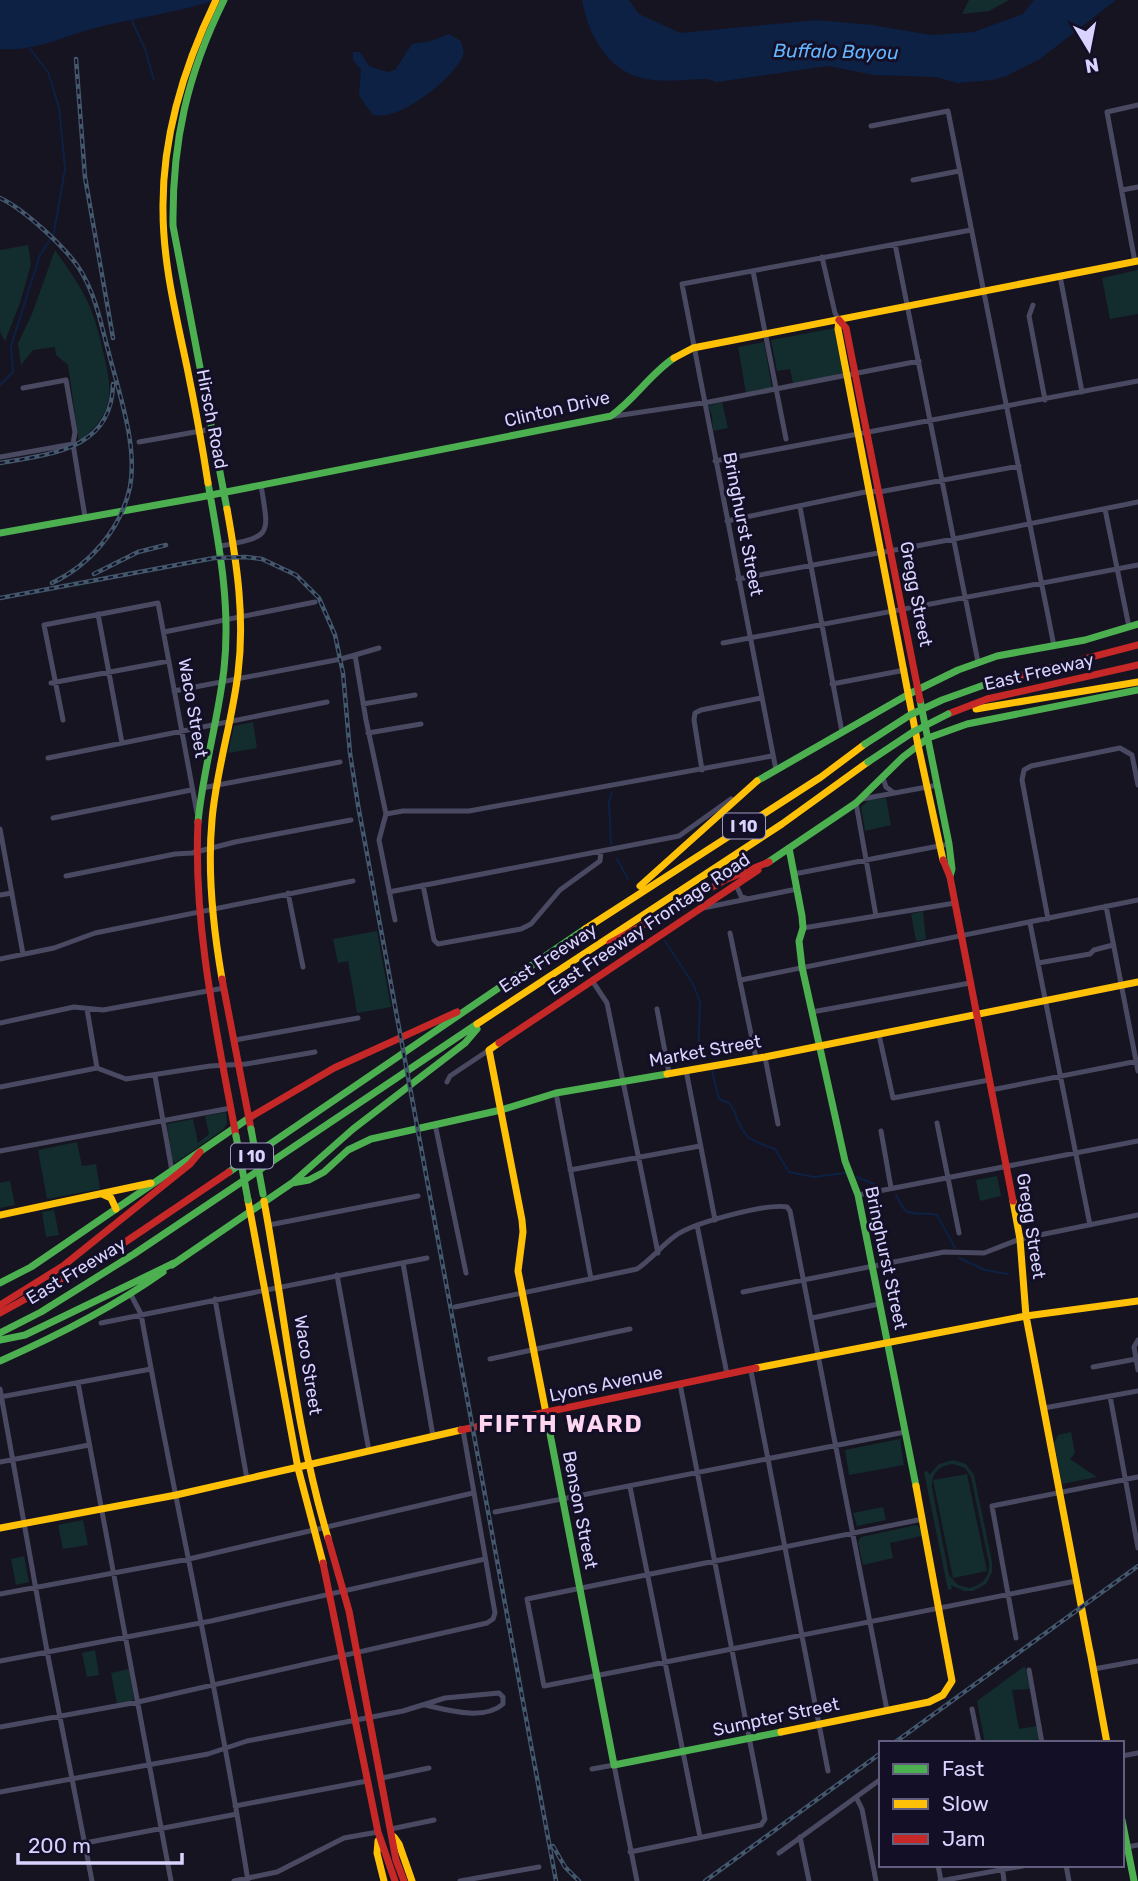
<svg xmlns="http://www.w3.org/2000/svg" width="1138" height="1881" viewBox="0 0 1138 1881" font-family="Rubik,sans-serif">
<rect width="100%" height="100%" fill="#161421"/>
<path fill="#132c2d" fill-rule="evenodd" d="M969 0H1009L989 11 962 14Z
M28 245 31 264 20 303 5 341 0 332V250Z
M55 250C82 288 93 304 103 351 113 393 115 412 79 442L68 365 56 355 55 347 33 350 21 365 18 343 32 314Z
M1138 270V314L1110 319 1102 278Z
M835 328 844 374 793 383 790 369 777 371 771 340Z
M764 342 772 388 746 393 738 347Z
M722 402 728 428 713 431 712 416 708 406Z
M253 722 257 748 228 753 234 726Z
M886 798 891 825 865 831 861 807 869 800Z
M923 911 926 939 916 941 911 914Z
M377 931 391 1007 357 1013 348 961 338 963 333 939Z
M226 1112 227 1123 224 1129 175 1163 172 1159 167 1124 193 1119 198 1143 209 1134 205 1116Z
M77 1142 82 1166 96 1164 100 1189 47 1199 38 1150Z
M997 1176 1001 1196 980 1201 976 1180Z
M10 1181 15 1205 0 1208V1183Z
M54 1210 59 1235 46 1237 42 1212Z
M1071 1432 1075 1453 1070 1459 1097 1477 1062 1484 1054 1443 1058 1435Z
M900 1439 904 1465 849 1475 845 1450Z
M953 1460 966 1464 974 1475 992 1562V1572L986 1584 973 1591H964L951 1585 952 1589 948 1590 924 1472 928 1471 929 1475 939 1464ZM953 1464 965 1468 971 1477 989 1563C990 1577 983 1585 969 1588L958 1585 949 1575 932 1488C931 1474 939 1465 953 1464Z
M967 1474 987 1571 953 1578 933 1480Z
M883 1507 886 1520 857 1526 853 1513Z
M83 1520 88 1545 63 1549 58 1525Z
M916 1525 921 1528 922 1536 890 1543 893 1558 863 1565 858 1542 861 1537Z
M24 1556 29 1582 16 1585 11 1559Z
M95 1650 99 1675 87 1677 82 1653Z
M1025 1666 1030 1689 1012 1690 1019 1729 1037 1726 1039 1739 1017 1743H985L977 1701Z
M129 1669 134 1700 117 1704 111 1673Z"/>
<path fill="#0d2144" d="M0 0H215C177 13 138 17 99 27 66 35 35 52 0 49Z
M582 0H629L639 14 680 33 816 20 872 25 931 35 974 32 1023 14 1034 0H1116L1040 59 1006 76 992 80 957 83 936 77 874 75 828 66 716 82 708 79C690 79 671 82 653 80 610 76 589 38 582 0Z
M449 34 461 41 464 53C456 78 395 125 372 114L359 95 361 70 353 60V52H360L369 66 387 72 395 70 412 44 431 41Z"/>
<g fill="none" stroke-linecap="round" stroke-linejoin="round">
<path stroke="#0d2144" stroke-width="2" d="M131 19 145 49 154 80
M1077 32 1086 34
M0 385 13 372 11 346 40 255 54 233 65 169 59 107 54 91 48 72 30 49
M611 844 609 802 612 792
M617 859 628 879
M665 941 693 984 700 1002 698 1059
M712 1071 719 1099 729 1103 732 1107C746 1137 742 1138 775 1149L789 1172 814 1177 845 1173
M857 1177 876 1185
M896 1195C898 1199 903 1208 906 1211 916 1216 927 1212 937 1215L955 1248
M959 1258 985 1270 1008 1274"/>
<path stroke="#4a4962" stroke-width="5" d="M871 126 948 111 1054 646
M913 180 959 171
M1122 190 1138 187
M895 244 978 662
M822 257 835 313 839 320
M1135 262 1107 112 1138 105
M753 271 786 439
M1060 276 1082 392
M1033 305 1029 316 1045 400
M23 388 66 380 75 432 73 444 85 517
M615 416 709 402 919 361
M139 442 212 429
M0 457 73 444
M715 461 1138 381
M800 507 842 732
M1105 509 1129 627
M727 521 870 491 879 492 1019 466
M221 546C273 536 269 536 261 485
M738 579 954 539 1138 502
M98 614 122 743
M164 632 315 602
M723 643 1138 565
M355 655 366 720 386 814 379 840 395 920
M51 683 169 661
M832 684 905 670
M174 691 341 659 379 648
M363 704 415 695
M63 720 44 625 158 603 197 813
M368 733 421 724
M48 758 327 702
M702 770 694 720 695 713 701 710 761 698
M776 770 682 284 971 230
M883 778 886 787 894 793
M202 788 340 762
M862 799 938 785
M856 803 876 916
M386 814 403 811H469L772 756
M53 818 191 790
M0 829 23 954
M794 874 949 844
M66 876 175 854 192 853 235 842 351 820
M423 885 434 940 438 944 521 929 531 924 560 890 600 861 601 851
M736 885 741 896 747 899
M389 892 679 836 731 799
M288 893 303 967
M0 895 12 893
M1106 906 1138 1071
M703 908 797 889
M1048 919 1022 780 1024 770 1031 766 1120 748 1132 755 1138 785
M1030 923 1090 1225
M803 928 955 903
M730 933 756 1058
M0 959 54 948 95 933 353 881
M1038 963 1090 954 1094 950 1113 945
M741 980 1138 900
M593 982 607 1003 658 1253
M87 1009 97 1068
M657 1009 669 1073
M812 1012 970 983
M0 1023 74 1007 103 1010 224 988
M879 1035 893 1098 989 1080
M235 1040 358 1018
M765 1057 778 1124
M686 1070 715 1220
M155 1076 172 1171
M447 1082 450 1076 489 1050
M0 1087 97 1068 126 1079 210 1066 246 1064 315 1052
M991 1090 1138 1061
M556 1093 591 1279
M937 1123 959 1233
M435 1124 466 1273
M881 1131 891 1188
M0 1151 231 1108
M570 1170 700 1146
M858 1195 1138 1141
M269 1225 418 1196
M697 1225 727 1374
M403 1263 433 1436
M337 1275 369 1451
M743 1292 944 1252 984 1253 1020 1239 1138 1215
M131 1295 141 1314C175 1503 218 1691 248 1881
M215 1299 247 1479
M455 1307 637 1269C652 1259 661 1246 675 1236 692 1223 767 1203 787 1207L790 1211 887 1710
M812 1318 879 1304
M101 1323 427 1258
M1138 1340 1134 1347 1138 1370
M490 1359 630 1329
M1093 1367 1136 1359
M751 1371 828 1771
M78 1383 171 1881
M0 1389 47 1651 92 1881
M1110 1396 1138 1548
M0 1397 151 1369
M1044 1408 1138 1391
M0 1462 89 1445
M630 1487 700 1837
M495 1512 905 1432
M923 1519 527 1599 544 1686 1076 1581
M0 1594 189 1559 473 1493
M1016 1638 992 1506 1138 1477
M0 1661 211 1621 485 1559
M1094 1669 1138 1661
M1029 1670 1042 1743
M972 1709 979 1743
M0 1727 138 1702 487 1623 493 1619 495 1613 463 1430
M1122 1756 1138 1753
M592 1769 614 1765 637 1881
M382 1778 429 1768
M0 1792 208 1754 247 1741 403 1711 445 1698 499 1693 503 1697V1704C484 1721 447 1710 425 1705
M856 1797 862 1809 876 1881
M235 1806 367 1781
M391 1829 434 1820
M800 1837 809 1881
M85 1843 237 1814
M1122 1848 1138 1845
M630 1852 761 1825 765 1819 680 1384
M779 1853 881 1779
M938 1865 941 1881
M1002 1865 1004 1881
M1066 1865 1069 1881
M234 1881 277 1872 344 1838 378 1832
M460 1881 539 1867
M940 1881 1028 1865"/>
<path stroke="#4caf50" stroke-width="7" d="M224 0C187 75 172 142 173 226L227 509
M0 533 201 497 611 416C635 399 650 374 674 358
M920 700 949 844 952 869 950 876
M757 781 909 694 958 670 997 656 1085 640 1138 624
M198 822C203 770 218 721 224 669 231 606 219 544 208 483
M789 848 802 916 803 928 799 941 802 967 845 1161 858 1195 916 1486
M767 863 856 803 903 757 928 738 967 724 1138 690
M229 1172 585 929
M292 1183 353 1129 465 1043 477 1029
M172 1265 292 1183 309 1180 324 1172 348 1150 371 1139 501 1110 556 1093 667 1074
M0 1283 31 1267 249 1118
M0 1333 41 1312 134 1254 477 1024
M0 1340 25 1335 174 1263
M0 1361C57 1336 112 1308 163 1272
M546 1413 614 1765 781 1732
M1122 1820 1134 1881"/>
<path stroke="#ffc107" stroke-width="7" d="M839 320 838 329 918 745 943 860
M674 358 693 348 1138 261
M208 483C202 444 195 406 187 367 176 315 163 263 163 210 162 136 184 66 216 0
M976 709 1138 682
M640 886 757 781
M585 929 821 777 865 744
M222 979C213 927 207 874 212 820 216 771 232 723 238 673 245 618 237 564 227 509
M477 1024 782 824 868 762
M499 1043 489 1050 522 1220 523 1232 518 1271 546 1413
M667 1074 765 1057 1138 982
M102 1194 111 1198 116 1209
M248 1200 298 1468 323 1563
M264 1201C285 1314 295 1428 328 1538
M1013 1201 1020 1239 1026 1316 1090 1652
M0 1215 151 1183
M756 1368 1026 1316 1138 1301
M0 1528 176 1495 461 1430
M1090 1651 1107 1743
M781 1732 929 1702 943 1695 952 1681 916 1486
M394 1837 399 1844 412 1881
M378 1841 377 1853 384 1881"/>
<path stroke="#c62828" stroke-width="7" d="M839 320 846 328 920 700
M984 685 1138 645
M948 714 987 699 1138 665
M198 822C193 927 217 1033 236 1136
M943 860 950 877 1013 1201
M610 943 727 879 769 862
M222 979 251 1129
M499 1043 758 870
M249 1118 334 1068 457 1012
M0 1305 63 1266 190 1164 200 1152
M0 1313 109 1253 229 1172
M461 1430 756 1368
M328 1538 349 1611 396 1860 404 1881
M323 1563 378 1832 395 1881"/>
<defs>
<path id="rail" d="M76 59 85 177 113 338
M0 198C24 209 69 250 82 273 96 297 101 324 108 350 118 390 138 445 130 487 121 529 90 565 52 583
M0 463C50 454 112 450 113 384
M94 574 138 552 166 545
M0 598 214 558 246 557 262 559 296 575 319 598 335 635 343 673 350 753 358 805 556 1881
M894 1743 1138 1566
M553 1846 565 1867 579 1881
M705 1881 881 1753"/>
</defs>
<use href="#rail" stroke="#43596b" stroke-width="4.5"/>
<use href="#rail" stroke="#130f26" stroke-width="2" stroke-dasharray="5" stroke-linecap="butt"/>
<path stroke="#4caf50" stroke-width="7" d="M865 744 910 715 942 700 984 685
M868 762 913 732 948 714
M251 1129 263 1194
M236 1136 248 1200"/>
</g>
<g text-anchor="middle" stroke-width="6" stroke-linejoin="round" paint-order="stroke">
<g fill="#130f26" stroke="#9e99be" stroke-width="2">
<rect x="723" y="813.5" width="42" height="25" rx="5"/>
<rect x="231" y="1143.5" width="42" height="25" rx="5"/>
</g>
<g font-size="16" font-weight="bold" fill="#d9d4ff">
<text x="744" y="832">I 10</text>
<text x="252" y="1162">I 10</text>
</g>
<g font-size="18" fill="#d9d4ff" stroke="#130f26">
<text transform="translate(557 409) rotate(-13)" y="6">Clinton Drive</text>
<text transform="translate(212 419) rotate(79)" y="6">Hirsch Road</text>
<text transform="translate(743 524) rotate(79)" y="6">Bringhurst Street</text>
<text transform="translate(916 594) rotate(79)" y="6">Gregg Street</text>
<text transform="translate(1039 672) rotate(-13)" y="6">East Freeway</text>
<text transform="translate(193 708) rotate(80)" y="6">Waco Street</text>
<text transform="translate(649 924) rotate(-34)" y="6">East Freeway Frontage Road</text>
<text transform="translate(548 958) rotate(-33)" y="6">East Freeway</text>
<text transform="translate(705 1051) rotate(-10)" y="6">Market Street</text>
<text transform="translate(1031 1226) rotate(81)" y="6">Gregg Street</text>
<text transform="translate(886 1258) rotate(78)" y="6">Bringhurst Street</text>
<text transform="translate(76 1271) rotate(-31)" y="6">East Freeway</text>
<text transform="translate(308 1365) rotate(81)" y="6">Waco Street</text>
<text transform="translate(606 1384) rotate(-12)" y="6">Lyons Avenue</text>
<text transform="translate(580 1510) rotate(79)" y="6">Benson Street</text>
<text transform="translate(776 1717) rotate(-12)" y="6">Sumpter Street</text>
</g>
<g font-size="19" font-style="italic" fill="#62b6ff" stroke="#130f26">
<text transform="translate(836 51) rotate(1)" y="7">Buffalo Bayou</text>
</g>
<g font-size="24" font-weight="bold" letter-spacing="2" fill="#ffd6f0" stroke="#130f26">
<text x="561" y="1432">FIFTH WARD</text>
</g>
</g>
<rect x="879" y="1741" width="245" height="126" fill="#130f26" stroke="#625e7d" stroke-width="2"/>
<rect x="893" y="1764" width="35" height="10" fill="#4caf50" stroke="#625e7d" stroke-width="2"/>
<text x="942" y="1776" font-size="21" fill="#d9d4ff">Fast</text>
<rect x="893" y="1799" width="35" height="10" fill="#ffc107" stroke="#625e7d" stroke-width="2"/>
<text x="942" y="1811" font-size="21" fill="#d9d4ff">Slow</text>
<rect x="893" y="1834" width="35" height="10" fill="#c62828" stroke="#625e7d" stroke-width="2"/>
<text x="942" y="1846" font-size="21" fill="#d9d4ff">Jam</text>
<g transform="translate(1089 49) rotate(170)" stroke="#130f26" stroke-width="5" paint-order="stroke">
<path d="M0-5L12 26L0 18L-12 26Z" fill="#d9d4ff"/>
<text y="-10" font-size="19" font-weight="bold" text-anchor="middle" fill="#d9d4ff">N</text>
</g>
<path d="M18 1853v10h164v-10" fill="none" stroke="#d9d4ff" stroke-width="3.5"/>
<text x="28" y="1853" font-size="21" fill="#d9d4ff" stroke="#130f26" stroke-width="5" paint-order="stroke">200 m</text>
</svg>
